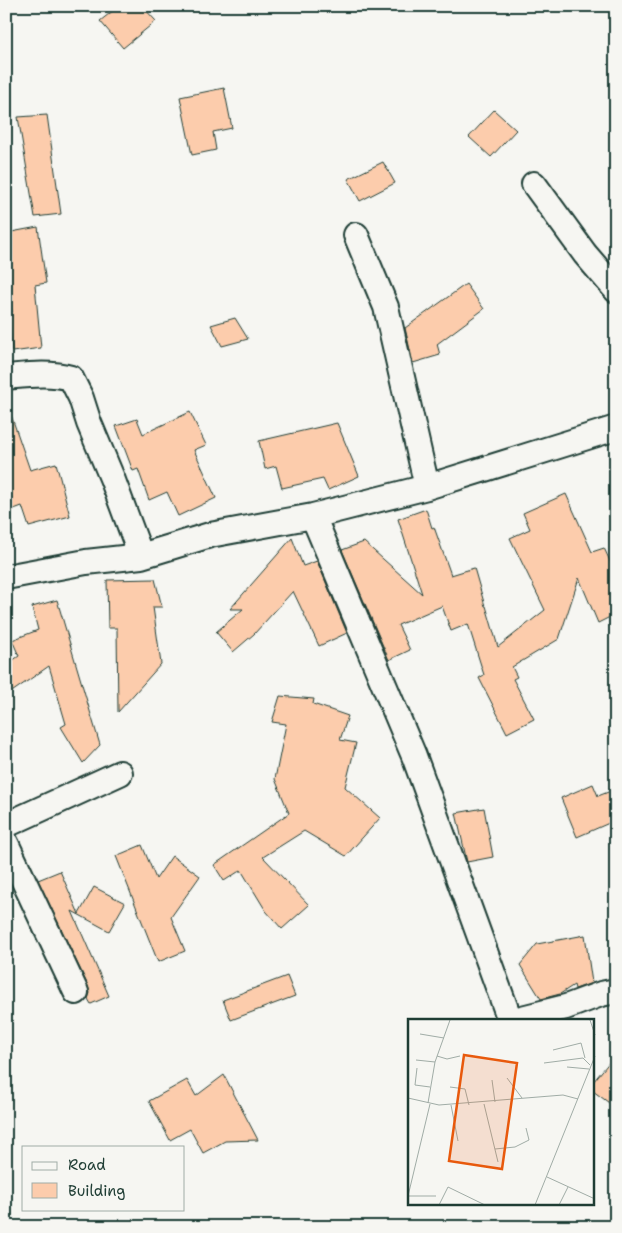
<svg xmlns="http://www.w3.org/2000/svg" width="622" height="1233" viewBox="0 0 622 1233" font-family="'Shantell Sans',sans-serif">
<rect width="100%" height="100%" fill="#f6f6f2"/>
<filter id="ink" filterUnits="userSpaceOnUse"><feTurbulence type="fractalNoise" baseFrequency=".02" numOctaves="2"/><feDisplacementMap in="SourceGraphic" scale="10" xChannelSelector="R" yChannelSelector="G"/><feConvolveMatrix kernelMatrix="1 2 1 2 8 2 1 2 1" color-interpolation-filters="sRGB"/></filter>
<g filter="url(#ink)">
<path fill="#fcccac" stroke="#1f3d34" d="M119 6H142L156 21 123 48 100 21Z
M224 88 232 128 213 132 216 150 192 155 180 97Z
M494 110 516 130 491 157 469 137Z
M47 115 61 214 35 217 18 117Z
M383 162 395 183 360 201 348 179Z
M38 227 46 283 35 285 41 348 12 352 9 312H12L6 275V233Z
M466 284 484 309 437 344 440 355 413 363 405 328Z
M235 318 248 339 222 346 211 325Z
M6 412H10L30 470 56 463 70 516 29 527 22 506 6 512Z
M190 412 206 445 194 450 216 498 178 516 167 492 149 500 138 469 133 471 116 426 137 419 143 434Z
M337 423 359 476 328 490 323 479 282 488 276 466 265 469 259 441Z
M566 494 592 552 604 548 616 574V614L598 623 579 578 559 639 512 667 517 677 513 679 534 719 507 733 479 678 484 675 468 624 451 631 442 606 398 625 410 650 389 660 342 550 364 542 422 594 398 519 426 509 432 528 434 527 451 575 474 568 485 606H486L498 647 545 610 510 538 530 529 523 513Z
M292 538 303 566 317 561 347 633 319 646 293 591 254 634 233 652 216 632 243 609H230Z
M155 579 162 607H153L161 664 118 712 117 628H108L107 580Z
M57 600 100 745 83 763 61 727 66 724 49 666 6 696V665L19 656 12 640 38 630 32 607Z
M280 696 314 699 313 704 348 716 340 740 356 743 345 787 380 818 346 856 304 831 263 857 309 905 282 929 266 911 241 870 224 881 214 865 289 813 275 779 286 724 272 722Z
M593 784 598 796 616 789V820L577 837 561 798Z
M484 808 493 857 467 862 456 813Z
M142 845 156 879 172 856 200 876 171 917 185 951 158 962 116 856Z
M60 871 79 914 94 887 125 903 109 931 72 911 109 996 91 1004 88 999 90 993 88 986 38 880Z
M585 935 592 983 575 989 574 985 560 994 541 999 520 965 537 944Z
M287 976 295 996 231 1020 223 1000Z
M616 1054V1108L593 1091V1082Z
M224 1075 258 1140 225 1141 203 1153 190 1129 170 1140 149 1101 187 1080 196 1096Z"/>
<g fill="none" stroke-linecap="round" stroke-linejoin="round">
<defs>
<path id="street" d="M534 184 585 254 616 290
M356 235 386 307 427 487
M6 377C28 375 50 372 71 378L81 398 89 423 112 478 141 556
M313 516 414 756 510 1020
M6 577 86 562 141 556 210 535 313 516 427 487 616 428
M6 825 120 773
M6 843 76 992
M514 1020 566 1007 601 994 616 991"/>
</defs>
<use href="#street" stroke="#1f3d34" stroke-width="28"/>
<use href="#street" stroke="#f6f6f2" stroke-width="24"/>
</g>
</g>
<g transform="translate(408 1019)">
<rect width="186" height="186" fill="#f6f6f2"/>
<path fill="none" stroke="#a0aca6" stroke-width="1" d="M182 1 187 16M12 15 36 19M145 31 173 24 177 39M29 37 39 40 52 37M8 41 27 43M136 44 175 39 182 46M159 48 181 50M9 49 7 66 22 68M99 59 114 79M84 61 87 83M42 68 57 70 61 86M0 79 31 86 155 76 170 80M20 84 27 43 42 1M76 85 90 143M43 86 50 122M87 130 107 128 121 121 118 109M139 158 187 180M0 177 22 85M0 177H28M31 186 40 168 77 186M127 186 187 37M151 186 160 168"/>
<path fill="#e8590c" fill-opacity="0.15" stroke="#e8590c" stroke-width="2.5" d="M56 36 109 44 94 150 41 142Z"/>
<rect width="186" height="186" fill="none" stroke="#1f3d34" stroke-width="2.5"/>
</g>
<rect width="622" height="1233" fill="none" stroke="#f6f6f2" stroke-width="25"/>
<rect x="12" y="12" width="597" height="1208" fill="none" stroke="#1f3d34" stroke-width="2" filter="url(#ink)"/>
<rect x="22" y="1146" width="162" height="65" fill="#f6f6f2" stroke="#a0aca6"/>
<rect x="32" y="1162" width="25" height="8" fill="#f6f6f2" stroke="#a0aca6"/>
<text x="68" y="1170" font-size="15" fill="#1f3d34">Road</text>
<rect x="32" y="1183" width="25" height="15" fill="#fcccac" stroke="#a0aca6"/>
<text x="68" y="1196" font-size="15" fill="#1f3d34">Building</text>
</svg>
